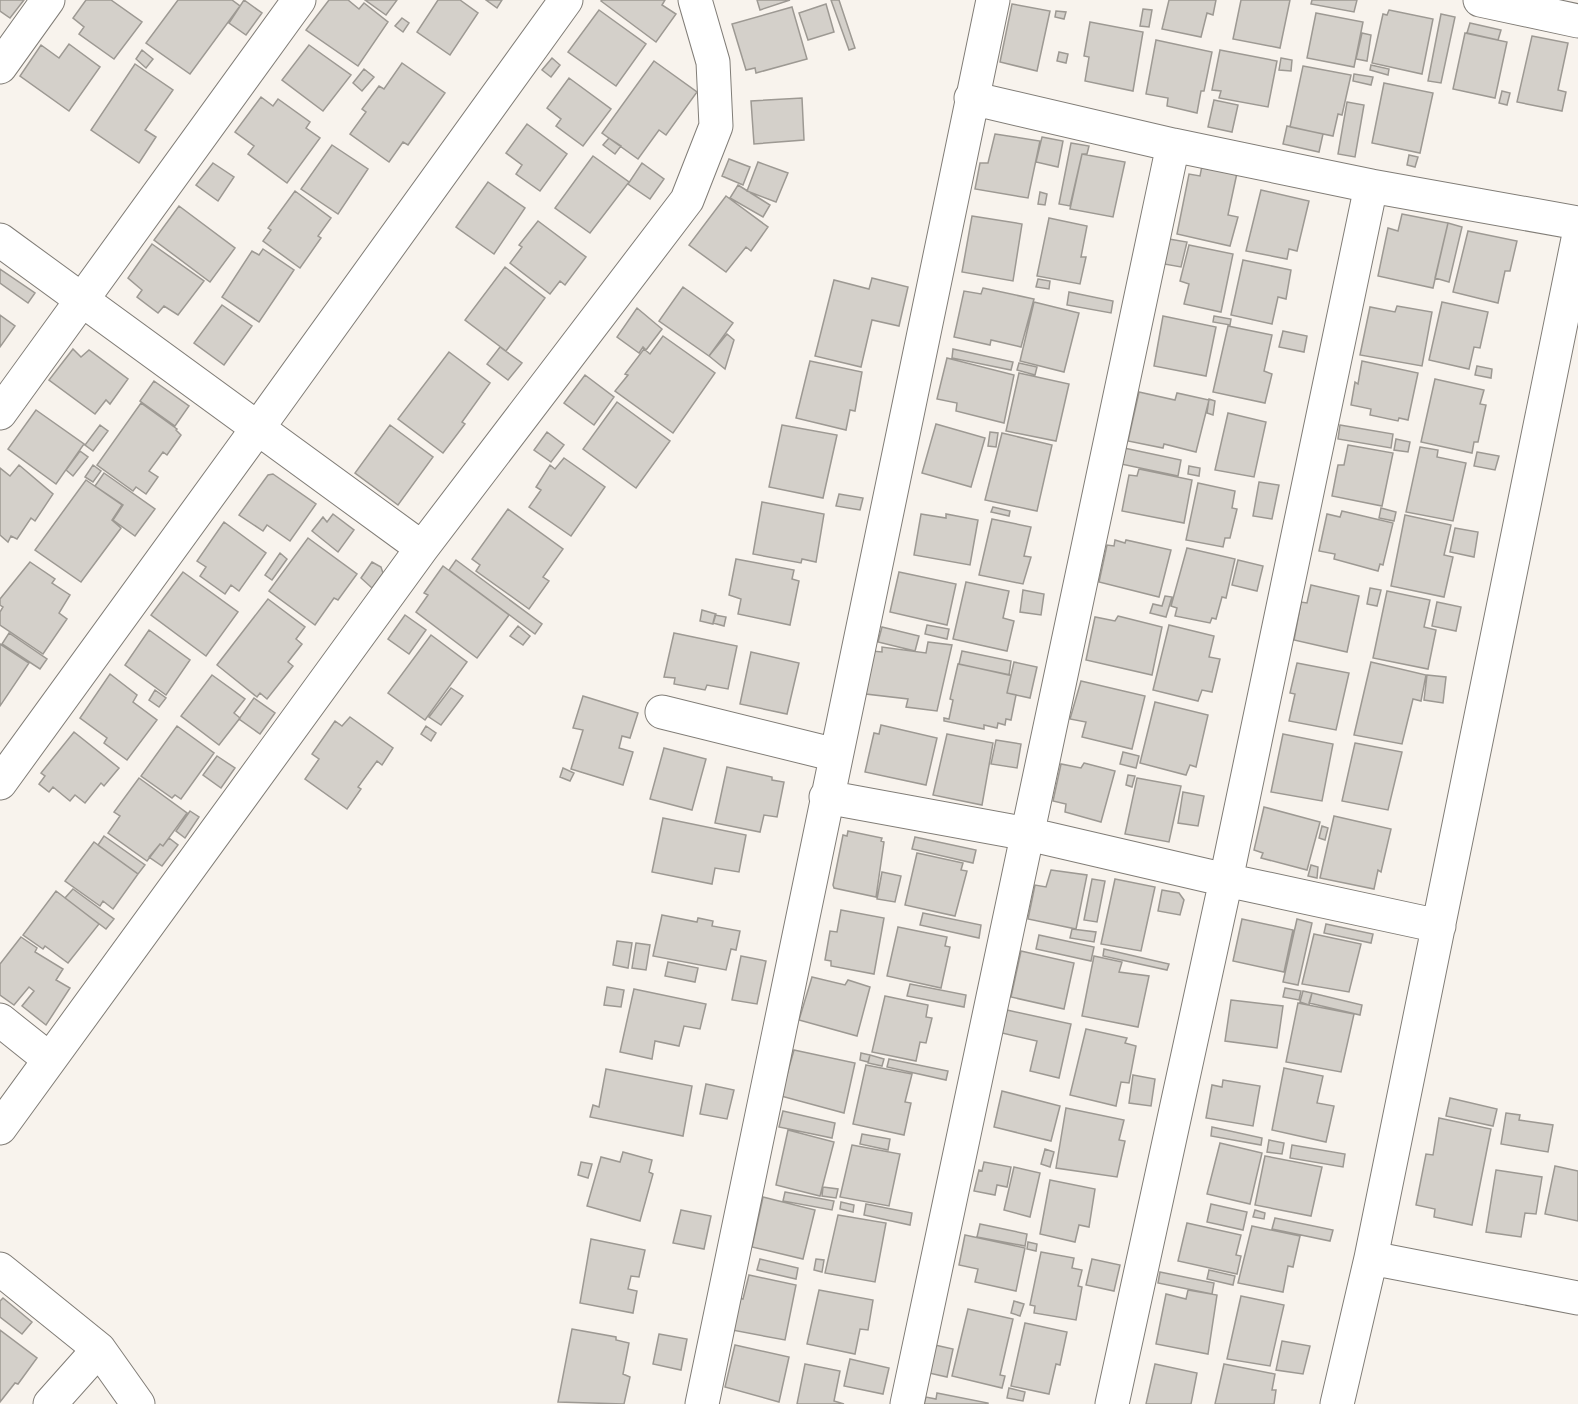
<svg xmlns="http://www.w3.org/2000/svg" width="1578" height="1404" viewBox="0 0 1578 1404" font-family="'Archivo Narrow',sans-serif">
<rect width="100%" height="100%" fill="#f8f3ed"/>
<path fill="#d4d0ca" stroke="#9d9993" stroke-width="1.5" d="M0 0H24L10 18 0 11Z
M86 0H111L142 22 114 59 79 34 84 27 73 18Z
M178 0H232L240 6 190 74 146 43Z
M244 0 262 13 246 35 229 23Z
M329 0H348L359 9 364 3 388 22 358 66 306 30Z
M365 0H397L386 15Z
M438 0H460L478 13 450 55 417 32Z
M486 0H502L497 8Z
M602 0H665L662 5 676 14 656 42 601 1Z
M757 0H790L760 10Z
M831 0H839L855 48 849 50Z
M1169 0H1216L1213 15 1207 13 1201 37 1162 29Z
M1241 0H1290L1280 48 1233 39Z
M1312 0H1357L1354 12 1311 4Z
M826 4 834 32 808 40 799 13Z
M1012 4 1050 11 1037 71 1000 62Z
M792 7 807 59 756 73 755 68 746 70 732 24Z
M1143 9 1152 10 1149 27 1140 26Z
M599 10 646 44 616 86 568 52Z
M1389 10 1433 19 1422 74 1372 63 1383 14 1387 15Z
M1056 11 1066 12 1064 19 1055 17Z
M1316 13 1363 22 1354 67 1307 58Z
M1441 14 1455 17 1441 83 1428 81Z
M402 18 409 23 403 32 395 26Z
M1090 22 1143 32 1133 91 1085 81 1089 57 1084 56Z
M1470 23 1501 30 1498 40 1467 33Z
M1362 33 1371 35 1367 61 1356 59Z
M1465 33 1507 42 1495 98 1453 89Z
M1532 36 1568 43 1558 90 1566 92 1562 111 1517 102Z
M1156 40 1212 52 1204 91H1201L1197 113 1167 106 1168 98 1146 94Z
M69 44 100 67 69 111 20 76 41 45 59 58Z
M309 45 351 75 323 111 282 80Z
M142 50 153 59 146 68 136 59Z
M1220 50 1277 61 1268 107 1219 98 1221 91 1212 90Z
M1059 52 1068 54 1066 63 1057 61Z
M552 58 560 65 551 77 542 70Z
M1281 58 1292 60 1291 71 1279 70Z
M654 61 697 92 666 135 659 130 638 159 602 133Z
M402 63 445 93 408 145 403 142 389 162 350 134 366 112 362 109 379 86 384 89Z
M135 64 173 90 145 130 156 137 139 163 91 130Z
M1371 65 1389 69 1388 75 1370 70Z
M1303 66 1351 75 1342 115 1338 114 1333 136 1290 127Z
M364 69 374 77 362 91 353 83Z
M1354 74 1373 77 1371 85 1353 81Z
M569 78 611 109 583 146 556 126 561 119 547 108Z
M1384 83 1433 93 1420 153 1372 143Z
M1502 91 1510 93 1507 105 1499 103Z
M261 97 273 106 278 99 310 122 306 128 320 138 287 183 248 154 254 146 235 132Z
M802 98 804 140 754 144 751 101Z
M1214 100 1238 105 1232 132 1208 127Z
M1347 102 1364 105 1355 157 1338 154Z
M527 124 567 154 540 191 516 174 522 165 506 153Z
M1287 126 1323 134 1319 152 1283 144Z
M995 134 1040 141 1028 198 975 189 980 163H988Z
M1042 137 1063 141 1058 167 1036 162Z
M609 138 621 146 615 154 603 145Z
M1071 143 1089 146 1087 154H1082L1070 206 1059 204Z
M332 145 368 169 338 214 301 189Z
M1082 154 1125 162 1113 217 1070 209Z
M1409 155 1418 157 1415 167 1407 165Z
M593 156 629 182 590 233 555 208Z
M729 159 750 167 743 185 722 176Z
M758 162 788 173 776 202 747 191Z
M213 163 234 177 218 201 196 185Z
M642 163 664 179 650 199 628 184Z
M1202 166 1237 173 1228 215 1238 217 1230 246 1177 234 1189 174 1200 176Z
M488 182 525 208 494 254 456 227Z
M738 185 770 205 763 217 730 198Z
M1261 190 1309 201 1297 251 1289 249 1287 259 1246 251Z
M295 191 331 218 318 236 321 238 300 268 263 241 271 230 268 228Z
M1040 192 1047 194 1045 205 1038 204Z
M726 196 768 227 751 251 746 247 726 272 689 245Z
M179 206 235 248 210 282 154 240Z
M1402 214 1448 223 1433 288 1378 276 1388 228 1398 231Z
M972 216 1022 224 1013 281 962 272Z
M1049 218 1087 226 1081 257H1086L1080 284 1037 276Z
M538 221 586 257 565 285 560 281 550 294 510 263 522 247 519 245Z
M1448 223 1462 227 1449 282 1435 278Z
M1468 231 1517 241 1510 271H1505L1498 303 1453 292Z
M1169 239 1187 242 1181 267 1164 264Z
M152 244 204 281 178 315 164 306 158 313 137 297 142 290 128 278Z
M1189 245 1233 254 1221 312 1184 304 1189 284 1180 281Z
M263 249 294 270 259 322 222 297 252 251 259 255Z
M1243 260 1291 270 1286 299 1278 297 1272 324 1231 315Z
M505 267 545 298 506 351 465 320Z
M0 269 35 293 28 303 0 283Z
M872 278 908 287 899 326 872 320 861 367 815 356 834 280 869 289Z
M1038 279 1050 281 1049 289 1036 287Z
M683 287 733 323 709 356 659 321Z
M983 288 1034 299 1021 347 991 340 990 345 954 337 964 291 981 294Z
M1069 292 1113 301 1111 313 1067 305Z
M1034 302 1079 313 1064 372 1020 361Z
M1442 302 1488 312 1480 348 1474 347 1469 369 1429 360Z
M222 305 252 326 224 365 194 343Z
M1397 306 1432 312 1422 366 1360 355 1370 307 1395 312Z
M637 308 662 329 646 350 643 347 639 353 617 337Z
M0 315 15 326 0 347Z
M1163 316 1216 327 1206 376 1154 366Z
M1214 316 1231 319 1230 325 1213 322Z
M1228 326 1272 335 1264 371 1272 374 1265 403 1213 392Z
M1283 331 1307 336 1304 352 1279 347Z
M727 334 734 340 725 369 709 356Z
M663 336 715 373 673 433 615 391 628 375 625 374 644 349 650 354Z
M500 347 522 363 508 380 487 364Z
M73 349 81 357 89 350 128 379 110 404 106 400 95 414 49 380Z
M953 349 1013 362 1011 370 952 358Z
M449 352 490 383 462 422 465 424 443 453 398 419Z
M947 358 1014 375 1004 423 956 411 957 403 937 399Z
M810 361 862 372 855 411 850 410 846 430 796 418Z
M1362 361 1418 373 1408 420 1399 418 1398 421 1370 415 1371 409 1351 405 1355 382 1358 384Z
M1019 363 1037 367 1035 375 1017 370Z
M1477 366 1492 369 1491 378 1475 375Z
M1019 373 1069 384 1056 441 1006 431Z
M585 375 614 397 594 425 564 403Z
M1435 379 1484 390 1480 404 1486 405 1478 442H1474L1472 453 1421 442Z
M154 381 189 406 175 426 140 401Z
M1139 392 1175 400 1177 393 1209 400 1196 452 1164 444 1163 448 1128 441Z
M1209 399 1215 401 1213 415 1207 413Z
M617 402 670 441 636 488 583 449Z
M141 403 177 429 176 430 181 435 167 455 163 452 149 471 158 477 146 494 136 487 133 491 97 465Z
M36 410 84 444 56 484 8 449Z
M1228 413 1266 422 1254 477 1215 470Z
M936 424 985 438 971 487 922 473Z
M100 425 108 431 93 451 85 445Z
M390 425 433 457 398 505 355 473Z
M782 425 837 435 823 498 769 487Z
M1340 425 1393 434 1391 448 1338 439Z
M547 432 564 445 551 462 534 450Z
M990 432 998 433 996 447 988 446Z
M1002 433 1052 445 1037 511 985 500Z
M1396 439 1410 442 1408 452 1394 450Z
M1348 445 1393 453 1382 506 1332 496 1338 465H1344Z
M1420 447 1438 450 1437 457 1466 463 1453 521 1406 512Z
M1124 448 1181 460 1178 476 1121 464Z
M80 451 88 457 73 476 66 470Z
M1477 452 1499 456 1495 470 1474 466Z
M564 458 605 487 571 536 529 507 541 490 536 487 550 465 555 469Z
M19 465 53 494 35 521 31 518 17 539 11 536 8 542 0 535V468L10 476Z
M93 465 101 471 93 482 85 477Z
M1189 466 1200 468 1199 476 1188 474Z
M1139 469 1192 480 1184 523 1122 511 1129 475 1137 476Z
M104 473 155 509 135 536 113 520 123 505 95 486Z
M273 474 316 504 290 541 267 525 263 531 239 515 268 475Z
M86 480 122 505 112 520 121 528 81 582 35 550Z
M1259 482 1279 485 1272 519 1253 516Z
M1198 483 1235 491 1232 508 1237 509 1230 538H1225L1223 547 1186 540Z
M839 494 863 498 860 510 836 506Z
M762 502 824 514 816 562 802 559 801 563 753 554Z
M993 507 1010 511 1009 516 991 512Z
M1381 508 1396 512 1394 521 1379 518Z
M508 509 563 549 543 577 549 581 529 609 476 571 480 565 472 559Z
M1342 511 1393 523 1383 565 1380 564 1378 571 1334 559 1335 554 1319 551 1327 514 1340 517Z
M333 514 354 530 338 552 312 531 323 517 327 522Z
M921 514 946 518V514L978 520 970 565 914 555Z
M1405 515 1451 525 1444 555 1453 557 1444 597 1391 586Z
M992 519 1031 527 1024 556 1031 557 1023 584 979 575Z
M224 522 266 553 239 591 231 585 225 594 200 576 206 567 197 561Z
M1455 528 1478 532 1474 557 1450 552Z
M308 538 357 574 338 600 334 598 315 625 269 591Z
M1115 540 1125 543 1126 540 1171 550 1159 597 1099 582 1107 545 1114 546Z
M1187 548 1235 559 1226 598 1222 597 1216 619 1212 618 1210 623 1175 616 1177 608 1171 606Z
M280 553 287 559 272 580 265 575Z
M736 559 794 570 792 579 799 581 790 625 738 614 741 599 729 595Z
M456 560 542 624 535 634 449 570Z
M1238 560 1263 566 1257 591 1232 585Z
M30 562 55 579 52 583 70 595 59 613 67 619 43 654 0 625V612L3 607 0 605V599Z
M372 562 381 567 383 573 372 588 361 578Z
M443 566 509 615 477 658 416 612 428 595 424 593Z
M183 572 238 612 206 656 151 615Z
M899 572 956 584 947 625 890 612Z
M966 582 1009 591 1003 618 1014 621 1007 651 953 639Z
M1311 585 1359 596 1347 652 1294 640 1301 602 1307 603Z
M1370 588 1381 590 1377 606 1367 604Z
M1023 590 1044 594 1041 615 1020 612Z
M1387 591 1430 600 1424 627 1436 630 1428 669 1373 658Z
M1165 596 1172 597 1166 617 1150 613 1153 604 1162 606Z
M268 599 305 627 296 639 302 644 288 662 293 666 267 699 260 693 257 697 217 665Z
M1437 602 1461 607 1456 631 1432 626Z
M702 610 716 614 713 624 700 621Z
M405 615 426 630 409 654 388 639Z
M715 615 726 617 724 626 713 623Z
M1118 616 1162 627 1152 675 1086 660 1095 617 1115 621Z
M927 625 949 629 947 639 925 634Z
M1169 625 1214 636 1209 657 1220 659 1212 692 1202 690 1198 701 1153 690Z
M518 626 530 636 523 645 510 636Z
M882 627 919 636 915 651 878 642Z
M149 630 190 660 166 695 125 665Z
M9 633 47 659 40 669 2 644Z
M674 633 737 646 728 689 707 685 705 690 674 684 675 678 664 677Z
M431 635 467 662 425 720 388 693Z
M928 642 952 645 937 711 906 707 908 699 866 694 872 651 882 652V647L926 653Z
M0 644 29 663 0 706Z
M962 651 1011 661 1009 675 959 664Z
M751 652 799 663 787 714 740 704Z
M1014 662 1037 667 1030 698 1007 693Z
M1371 662 1426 675 1421 701 1413 699 1402 744 1354 735Z
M1297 663 1349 673 1336 730 1289 721 1295 694 1290 693Z
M958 664 1011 675 1007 693 1016 695 1011 720 1006 719 1005 725 998 723 997 728 984 725V729L944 721V718L949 719 953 700 950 699Z
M110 674 137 695 133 702 157 720 127 760 104 743 107 738 80 718Z
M212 675 245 699 234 713 240 718 219 745 181 716Z
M1427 675 1446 677 1443 703 1424 700Z
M1081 681 1145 696 1132 749 1082 737 1086 722 1070 719Z
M451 688 463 696 441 725 429 717Z
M155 690 166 698 159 707 149 700Z
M583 696 638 713 630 738 622 736 619 748 633 752 623 785 571 769 583 730 573 728Z
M254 698 275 713 260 734 239 719Z
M1155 702 1208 715 1196 767 1190 765 1186 775 1140 763Z
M350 717 393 748 382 765 377 761 358 787 361 789 347 809 305 779 319 759 312 754 335 721 342 726Z
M881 725 937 738 926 785 865 772 874 733 879 734Z
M177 726 214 753 181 799 175 795 172 798 141 776Z
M426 726 436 733 431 741 421 734Z
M74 732 119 768 104 786 101 783 85 803 75 795 70 801 53 787 49 792 39 784 45 776 41 773Z
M947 734 993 743 982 805 933 795Z
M1283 734 1333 744 1322 801 1271 792Z
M996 740 1021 744 1017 768 991 764Z
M1355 743 1402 752 1388 810 1342 801Z
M664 748 706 759 692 810 650 799Z
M1123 752 1139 756 1136 768 1120 764Z
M217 756 235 768 221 788 203 775Z
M1084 763 1115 771 1101 822 1065 812 1066 804 1053 801 1061 764 1081 768Z
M727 767 772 777V780L784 782 777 817 764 815 760 832 715 823Z
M563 768 574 773 570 781 560 777Z
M1128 775 1135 776 1132 787 1126 785Z
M139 778 187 813 163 846 160 844 147 861 108 833 120 816 114 812Z
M1137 778 1181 786 1169 842 1125 834Z
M1183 792 1204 796 1198 826 1178 823Z
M1264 807 1320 822 1307 870 1261 858 1263 853 1254 850Z
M190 811 199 817 185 838 176 831Z
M1334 816 1391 829 1381 872 1378 870 1374 889 1320 878Z
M663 818 746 835 739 872 715 868 712 884 652 872Z
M1322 826 1328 828 1325 840 1319 838Z
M848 831 882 838 881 841 884 842 876 897 834 888 833 885 843 835 847 836Z
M104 836 145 865 138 874 98 845Z
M915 837 976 850 973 863 912 849Z
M169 838 178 845 162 866 149 857 160 844 163 846Z
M94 842 138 874 113 909 103 901 100 906 65 881Z
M917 853 963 863 961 870 967 871 955 916 905 905Z
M1311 865 1318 867 1317 878 1308 876Z
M1051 870 1087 875 1076 929 1028 919 1035 885 1046 887Z
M882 872 901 876 895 902 877 899Z
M1092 879 1105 881 1097 922 1084 920Z
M1115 879 1155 887 1141 951 1101 944Z
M73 889 114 919 106 929 65 898Z
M1162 890 1179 893 1184 900 1180 915 1158 911Z
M56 891 99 924 68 963 45 946 43 949 23 935Z
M841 910 884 918 874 974 831 966V961L825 960 830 931 837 932Z
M923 913 981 925 979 938 920 925Z
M662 915 697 922 698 918 713 921 712 926 740 931 736 950 731 949 726 970 653 956Z
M1242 919 1293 930 1284 972 1233 961Z
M1297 919 1312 923 1298 985 1283 982Z
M1326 924 1373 934 1371 943 1324 933Z
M898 927 947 937 945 946 950 947 941 988 887 976Z
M1072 929 1096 932 1094 942 1070 938Z
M1314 934 1361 944 1349 992 1302 984Z
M1039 935 1094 947 1091 961 1036 949Z
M21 937 37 948 35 952 63 969 56 980 70 988 46 1025 22 1006 34 991 29 987 14 1005 0 995V964Z
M617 941 632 943 628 968 613 965Z
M636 943 650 945 646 970 632 968Z
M1104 949 1169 964 1167 970 1103 956Z
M1021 951 1074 963 1064 1009 1011 997Z
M741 956 766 961 757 1004 732 1000Z
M1094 956 1122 962 1119 972 1149 976 1138 1027 1082 1016Z
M668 962 698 968 695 982 665 976Z
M812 977 845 985 848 980 870 987 857 1036 799 1020Z
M910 984 966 995 964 1007 907 996Z
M607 987 624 990 621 1007 604 1005Z
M1285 988 1301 991 1299 1000 1283 997Z
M634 989 706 1004 700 1029 684 1026 679 1046 655 1041 652 1059 620 1052Z
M1303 991 1312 993 1309 1005 1300 1002Z
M1312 993 1362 1005 1360 1015 1309 1003Z
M885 996 928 1005 926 1017 932 1018 926 1043 920 1042 916 1061 872 1052Z
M1231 1000 1283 1006 1277 1048 1225 1041Z
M1298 1003 1354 1014 1341 1072 1286 1062Z
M1007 1010 1071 1024 1059 1078 1030 1071 1037 1041 1002 1033Z
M1086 1029 1127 1038 1125 1043 1136 1046 1129 1083 1121 1082 1116 1106 1070 1095Z
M794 1050 855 1063 844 1113 781 1096Z
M861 1053 870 1055 868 1062 860 1060Z
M870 1055 884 1059 882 1066 868 1063Z
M889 1059 948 1071 946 1080 887 1067Z
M866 1065 912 1074 905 1102 911 1103 904 1135 853 1124Z
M1284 1068 1323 1076 1317 1103 1334 1106 1326 1142 1272 1130Z
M606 1069 692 1086 683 1136 590 1117 593 1105 599 1107Z
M1133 1075 1155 1079 1151 1106 1129 1103Z
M1223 1080 1260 1086 1253 1126 1206 1118 1212 1085 1222 1087Z
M706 1084 734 1090 727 1119 700 1114Z
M1002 1091 1060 1106 1051 1141 994 1127Z
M1450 1098 1497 1109 1493 1126 1446 1116Z
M1066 1108 1124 1120 1119 1140 1125 1141 1117 1177 1056 1168Z
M783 1111 835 1123 832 1138 779 1127Z
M1506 1113 1520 1115 1519 1120 1553 1125 1548 1152 1501 1144Z
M1439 1118 1491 1129 1472 1225 1434 1217 1435 1209 1416 1205 1426 1154 1433 1155Z
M1212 1127 1262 1138 1261 1145 1211 1136Z
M788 1130 834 1142 820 1196 776 1185Z
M862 1134 890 1139 888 1150 860 1144Z
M1269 1140 1284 1143 1282 1154 1267 1152Z
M1220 1143 1262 1153 1250 1204 1207 1194Z
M852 1145 900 1154 889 1206 840 1197Z
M1292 1145 1345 1154 1343 1167 1290 1158Z
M1045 1149 1054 1152 1050 1167 1041 1164Z
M623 1152 652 1160 649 1172 653 1174 640 1221 587 1206 601 1157 620 1162Z
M1265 1156 1322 1167 1311 1216 1255 1205Z
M581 1162 592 1164 588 1178 578 1175Z
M984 1162 1011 1167 1007 1187 997 1185 995 1195 974 1191 979 1170 982 1171Z
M1555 1166 1578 1171V1221L1545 1214Z
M1014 1167 1040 1173 1030 1217 1004 1210Z
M1496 1170 1542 1177 1536 1214 1525 1213 1521 1237 1486 1232Z
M1050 1180 1095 1189 1089 1227 1079 1225 1075 1242 1040 1234Z
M823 1187 838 1189 836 1198 822 1196Z
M785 1192 834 1201 832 1210 783 1201Z
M763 1197 815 1210 803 1259 752 1247Z
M841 1202 854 1205 853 1212 840 1209Z
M866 1204 912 1213 910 1225 864 1215Z
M1211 1204 1247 1212 1243 1230 1207 1222Z
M681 1210 711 1216 704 1249 673 1243Z
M1255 1210 1265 1213 1264 1219 1253 1217Z
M838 1215 886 1223 875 1282 825 1273Z
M1275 1218 1333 1230 1330 1241 1272 1229Z
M1187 1223 1241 1235 1236 1255 1241 1256 1237 1274 1178 1261Z
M980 1224 1027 1234 1025 1246 977 1237Z
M1252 1226 1300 1236 1293 1267 1288 1266 1283 1292 1238 1283Z
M965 1235 1025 1248 1016 1291 975 1282 978 1269 959 1265Z
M591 1239 645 1250 639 1277 631 1276 628 1289 637 1291 633 1313 580 1303Z
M1028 1242 1037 1244 1036 1251 1027 1249Z
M1041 1252 1074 1258 1072 1268 1082 1270 1078 1286 1082 1287 1076 1320 1034 1313 1035 1306 1030 1305Z
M760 1259 798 1268 796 1279 757 1270Z
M816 1259 824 1260 822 1272 814 1270Z
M1092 1259 1120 1265 1114 1291 1086 1285Z
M1209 1270 1235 1276 1233 1285 1207 1279Z
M1160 1272 1214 1283 1212 1294 1158 1283Z
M749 1275 796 1285 785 1340 732 1330 739 1298 743 1299Z
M819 1290 873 1300 868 1330 860 1329 855 1354 807 1344Z
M1188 1290 1217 1295 1208 1354 1156 1344 1166 1294 1186 1299Z
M1241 1296 1284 1305 1270 1366 1227 1359Z
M3 1298 32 1322 22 1334 0 1317V1301Z
M1014 1301 1024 1304 1020 1316 1011 1313Z
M968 1309 1013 1319 1000 1375 1005 1376 1002 1388 952 1376Z
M1025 1323 1067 1332 1060 1365 1056 1364 1049 1394 1011 1386Z
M572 1329 616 1337V1340L629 1343 623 1374 630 1377 624 1404 558 1402Z
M0 1330 37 1358 18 1384 15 1383 0 1402Z
M659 1334 687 1339 681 1370 653 1364Z
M1282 1341 1310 1346 1303 1374 1276 1370Z
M735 1345 789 1357 779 1402 725 1387Z
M935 1345 953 1349 947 1377 929 1373Z
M850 1359 889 1368 883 1394 844 1386Z
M805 1364 840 1371 834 1401 844 1404H797Z
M1155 1364 1197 1373 1191 1404H1146Z
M1224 1364 1275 1374 1272 1390H1276L1274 1404H1215Z
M1009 1388 1025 1392 1023 1401 1007 1398Z
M937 1393 988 1403V1404H924L926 1397 936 1399Z"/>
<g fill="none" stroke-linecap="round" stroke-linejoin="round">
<defs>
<path id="street" d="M1480 0 1578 21
M0 67 48 0
M971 98 1173 145 1371 186 1578 223
M0 240 422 548
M0 413 299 0
M662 712 836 755
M0 783 257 429 566 0
M826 797 1028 834 1226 880 1439 926
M0 1020 49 1059
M0 1128 422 548 687 200 716 126 713 62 695 0
M1371 1258 1578 1298
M0 1269 99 1349 138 1404
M50 1404 99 1349
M702 1404 993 0
M907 1404 1173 145
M1112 1404 1226 880 1371 186
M1337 1404 1371 1258 1578 239"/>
</defs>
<use href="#street" stroke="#817d77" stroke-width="35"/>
<use href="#street" stroke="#fff" stroke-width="33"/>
</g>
</svg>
